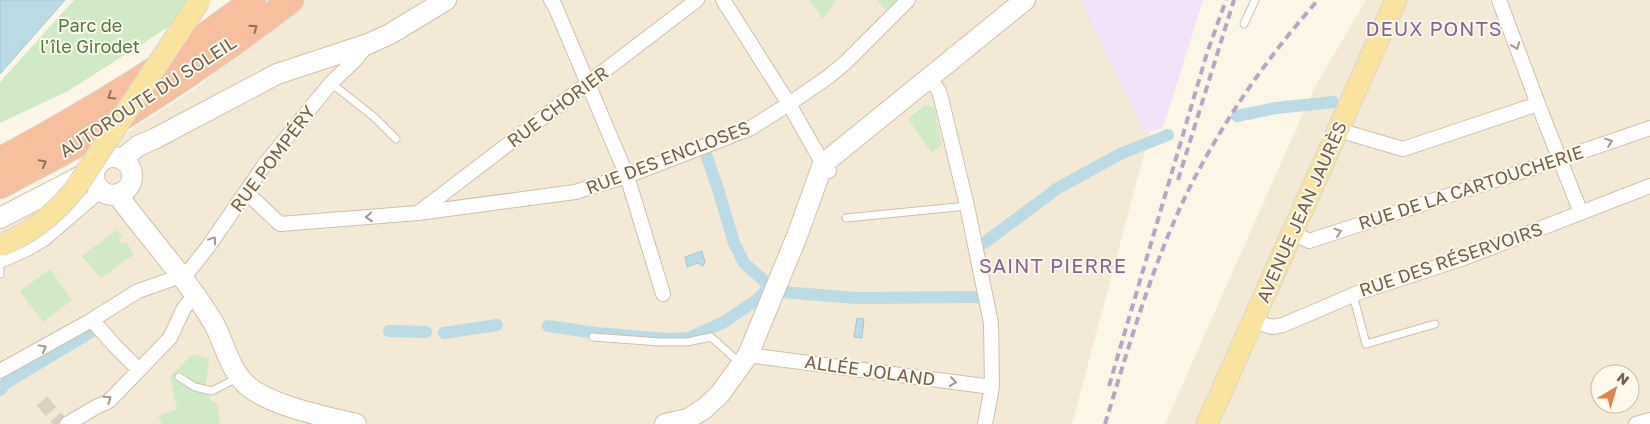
<svg xmlns="http://www.w3.org/2000/svg" width="1650" height="424" viewBox="0 0 1650 424" font-family="'Golos Text',sans-serif">
<rect width="100%" height="100%" fill="#fcf6e6"/>
<path fill="#f4e9d4" fill-rule="evenodd" d="M294 0H1185L1072 424H0V213L197 88Z
M1366 0H1650V424H1165L1315 87ZM1600 374H1630V404H1600Z"/>
<path fill="#f3e2f9" d="M1085 0H1203L1163 128 1145 133 1081 2Z"/>
<path fill="#cfeac4" d="M74 0H211L68 91 0 123V82Z
M810 0H836L823 19Z
M877 0H895L898 4 888 13Z
M925 105 934 107 942 145 932 153 908 119Z
M117 230 122 237 119 239 122 244 126 242 134 254 101 278 82 256Z
M50 269 72 300 43 322 20 291Z
M193 354 209 359 205 390 213 402 217 403 220 424H162L158 416 177 409 170 376Z"/>
<path fill="#badae6" stroke="#a0c8d8" d="M0 0H65L0 74Z
M702 251 705 262 703 266 698 263 687 267 685 257Z
M857 318 864 319 862 338 854 337Z"/>
<g fill="none" stroke-linecap="round" stroke-linejoin="round">
<path stroke="#badae6" stroke-width="12" d="M1237 116 1276 108 1333 102
M704 149 718 189 734 243 744 263 770 286 783 292 856 298 981 297
M984 243 1058 188 1122 153 1168 135
M548 326 596 333 667 339 689 338 724 322 758 299 770 286
M389 331 426 332
M444 333 497 325
M0 390 6 383 94 330"/>
<path stroke="#dad0bf" stroke-width="14" stroke-dasharray="14 7" stroke-linecap="butt" d="M42 401 60 422"/>
<defs>
<path id="lane" d="M1244 24 1255 0
M331 83 374 117 396 139
M846 218 967 206
M0 269V274
M1353 295 1366 344 1435 324
M593 337 660 342H687L711 337 740 363
M179 377 195 387 212 391 237 378"/>
<path id="street" d="M551 0 555 6 627 176 663 294
M723 0 789 104 823 164 829 171
M1499 0 1538 104 1581 213
M929 78 939 91 941 98 967 206 991 323 992 387 985 424
M1338 130 1403 149 1538 104
M246 192 280 224 418 213 575 192 627 176 749 129 789 104 828 77 845 63 908 0
M418 213 697 0
M1293 233 1309 241 1560 159 1650 128
M0 261 29 248 44 239 101 190
M92 320 115 346 139 370
M1253 320 1271 327 1283 325 1360 292 1464 258 1650 186
M748 355 992 387
M0 371 90 321 138 291 181 276 189 271 208 247 265 164 331 83 355 60 368 44
M67 424 96 407 109 401 170 338 184 308 195 295
M1636 424 1650 420"/>
<path id="secondary" d="M94 176a19 19 0 1 1 38 0a19 19 0 1 1-38 0Z
M122 159 138 146 156 138 277 74 368 44 390 34 446 0
M117 194C148 237 185 276 213 322 225 343 229 371 249 387 273 406 326 417 356 424
M0 218 89 172
M665 424 688 419 705 408 720 394 748 355 797 236 823 164 1025 0"/>
<path id="primary" d="M1207 424 1396 0"/>
<path id="highway" d="M0 160C88 113 174 61 253 0
M0 186C25 172 50 160 74 146 149 103 222 53 291 0"/>
</defs>
<use href="#lane" stroke="#cebfac" stroke-width="9"/>
<use href="#street" stroke="#cebfac" stroke-width="16"/>
<use href="#secondary" stroke="#d1c0a9" stroke-width="22"/>
<use href="#primary" stroke="#dbd5d0" stroke-width="23"/>
<use href="#highway" stroke="#dbd5d0" stroke-width="27"/>
<use href="#lane" stroke="#fff" stroke-width="7"/>
<use href="#street" stroke="#fff" stroke-width="14"/>
<use href="#secondary" stroke="#fff" stroke-width="20"/>
<use href="#primary" stroke="#fae39f" stroke-width="21"/>
<use href="#highway" stroke="#f6bf9d" stroke-width="25"/>
<path stroke="#baa4c6" stroke-width="4" stroke-dasharray="8 5" stroke-linecap="butt" d="M1178 180 1234 0
M1109 386 1207 53 1226 0
M1105 424C1129 346 1152 265 1188 191 1223 121 1266 59 1318 0"/>
<defs>
<path id="primary-bridge" d="M0 245C31 234 54 215 75 189L200 0"/>
</defs>
<use href="#primary-bridge" stroke="#dbd5d0" stroke-width="23" stroke-linecap="butt"/>
<use href="#primary-bridge" stroke="#fae39f" stroke-width="21"/>
</g>
<defs><path id="oneway-chevron" d="M-2-3.5L2.5 0L-2 3.5" fill="none" stroke-width="1.6" stroke-linecap="round" stroke-linejoin="round" transform="scale(1.25)"/></defs>
<g stroke="#8f725b">
<use href="#oneway-chevron" transform="translate(254 28) rotate(-35)"/>
<use href="#oneway-chevron" transform="translate(111 96) rotate(148)"/>
<use href="#oneway-chevron" transform="translate(43 163) rotate(-28)"/>
</g>
<g stroke="#a5978a">
<use href="#oneway-chevron" transform="translate(1516 46) rotate(70)"/>
<use href="#oneway-chevron" transform="translate(1609 142) rotate(-19)"/>
<use href="#oneway-chevron" transform="translate(369 217) rotate(176)"/>
<use href="#oneway-chevron" transform="translate(1338 232) rotate(-18)"/>
<use href="#oneway-chevron" transform="translate(213 240) rotate(-56)"/>
<use href="#oneway-chevron" transform="translate(43 348) rotate(-29)"/>
<use href="#oneway-chevron" transform="translate(953 382) rotate(8)"/>
<use href="#oneway-chevron" transform="translate(108 399) rotate(-35)"/>
</g>
<g text-anchor="middle" stroke-width="4" stroke-linejoin="round" paint-order="stroke">
<g font-size="18" fill="#4c7b42" stroke="#fffaec">
<text x="90" y="32">Parc de<tspan x="90" dy="21">l'île Girodet</tspan></text>
</g>
<g font-size="18" fill="#755f4b" stroke="#fffaec">
<text transform="translate(148 97) rotate(-33)" y="6">AUTOROUTE DU SOLEIL</text>
<text transform="translate(558 107) rotate(-37)" y="6">RUE CHORIER</text>
<text transform="translate(668 158) rotate(-21)" y="6">RUE DES ENCLOSES</text>
<text transform="translate(273 159) rotate(-53)" y="6">RUE POMPÉRY</text>
<text transform="translate(1471 188) rotate(-18)" y="6">RUE DE LA CARTOUCHERIE</text>
<text transform="translate(1302 212) rotate(-66)" y="6">AVENUE JEAN JAURÈS</text>
<text transform="translate(1451 260) rotate(-19)" y="6">RUE DES RÉSERVOIRS</text>
<text transform="translate(870 371) rotate(8)" y="6">ALLÉE JOLAND</text>
</g>
<g font-size="20" letter-spacing="1" fill="#886292" stroke="#fffaec">
<text x="1434" y="36">DEUX PONTS</text>
<text x="1053" y="273">SAINT PIERRE</text>
</g>
</g>
<g transform="translate(1615 389) rotate(38)"><circle r="24" fill="#fffaec" stroke="#c8bcac"/>
<path d="M0-4L9 19L0 12L-9 19Z" fill="#e5814c"/>
<text y="-8" font-size="14" font-weight="bold" text-anchor="middle" fill="#755f4b">N</text>
</g>
</svg>
